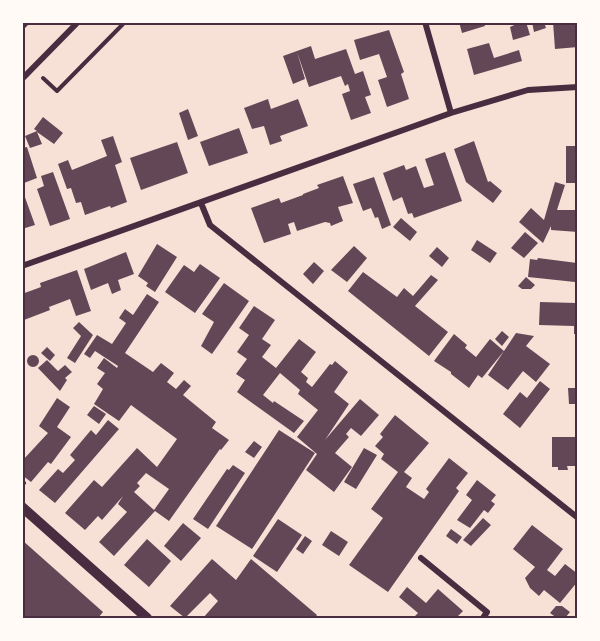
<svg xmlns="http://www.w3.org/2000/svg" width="600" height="641" viewBox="0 0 600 641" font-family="Karla,sans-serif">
<rect width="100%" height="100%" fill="#f7e1d7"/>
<path fill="#644757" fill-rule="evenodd" d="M459 22H484L485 26 462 33Z
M521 22H526L530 35 513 40 510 27Z
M532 22H544L546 28 534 32Z
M553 22H578V47L555 49Z
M389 30 404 72 401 74 409 99 387 107 378 80 387 77 379 54 360 60 354 40Z
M489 43 494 58 519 50 522 61 474 75 467 49Z
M311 46 315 59 346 49 355 74 363 71 371 95 365 97 371 113 351 120 342 94 350 91 348 84 345 86 341 76 309 87 297 52 305 79 293 84 283 56Z
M268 99 271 109 298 99 308 126 280 136 282 141 270 145 264 126 252 129 244 108Z
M188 109 198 136 188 140 179 113Z
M43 117 63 133 54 144 37 132 42 144 30 148 25 136 37 131 34 129Z
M239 128 248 153 209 166 200 142Z
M113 136 122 162 115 165 127 202 111 208 110 206 85 215 81 202 76 203 71 188 67 189 58 164 68 160 72 170 107 156 101 140Z
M474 141 488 182 490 181 502 191 493 203 466 182 454 149Z
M177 142 188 173 141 190 130 158Z
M566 146H578V183H566Z
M27 147 37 178 24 183 22 148Z
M445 152 462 201 414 218 412 213 408 214 402 197 393 201 383 173 404 165 406 170 416 166 424 188 434 185 425 159Z
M53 172 70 219 50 226 37 189 44 186 41 176Z
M343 176 353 203 338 207 343 221 331 226 330 223 325 222 297 231 294 222 288 224 291 234 264 243 251 208 279 198 281 203 303 195V194L319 188 317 185Z
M374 177 391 225 382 229 378 217 375 218 371 208 363 211 353 184Z
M555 182 565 185 557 210H578V232L551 230V226L543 243 519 222 531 208 544 220Z
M22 189 35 225 22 229Z
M401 218 417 232 410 241 393 227Z
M525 232 538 243 524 258 511 248Z
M477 240 497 253 490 263 471 250Z
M157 244 177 257 155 292 146 286 148 283 138 276Z
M354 246 367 258 347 282 331 270Z
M437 247 449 258 442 267 429 256Z
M126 252 134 274 118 280 121 290 112 294 108 283 91 290 84 269Z
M538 258 577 263 575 282 528 277 530 259 537 260Z
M314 262 324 271 313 284 303 274Z
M200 264 220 278 195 313 165 292 184 265 194 272Z
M77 270 91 311 76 316 70 299 49 307 50 310 24 320 22 294 41 287 40 283Z
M363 272 397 297 404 288 413 296 431 275 438 280 415 306 448 332 429 356 348 291Z
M526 277 535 285 531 289H522L518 286Z
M224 283 249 301 212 354 201 346 214 322 202 314Z
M147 294 159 302 125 353 153 372 161 363 174 373 167 382 176 389 184 380 191 386 183 395 216 422 212 428 229 440 221 450 220 449 169 521 155 511 114 556 99 542 127 512 118 504 123 496 102 520 98 516 85 530 65 513 94 480 102 487 137 448 157 467 177 439 131 405 119 421 94 404 103 389 97 384 105 373 97 368 104 358 117 368 118 366 95 351 90 358 84 354 97 335 112 344 126 323 119 318 125 309 133 315ZM146 473 169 489 154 510 134 492 140 486 137 483Z
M540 302 576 303 575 321H578V334H574V326L539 325Z
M254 306 275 320 262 339 271 345 262 357 276 368 299 339 316 352 301 372 308 378 306 382 312 387 330 364 332 365 335 361 348 372 334 392 349 404 325 440 360 399 379 415 361 436 351 428 346 434 349 437 335 453 352 467 334 492 306 470 317 454 297 437 318 410 298 394 300 390 280 373 263 395 273 403 274 401 304 421 294 433 237 392 245 380 236 374 247 359 237 352 249 335 239 328Z
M79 322 93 335 75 363 67 358 81 336 73 328Z
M502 331 509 337 502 346 495 339Z
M516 333 534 336 526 346 550 364 536 382 523 371 508 390 488 375Z
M454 334 467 345 465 348 476 357 490 339 504 351 482 378 478 375 469 388 451 374V372L434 361Z
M47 347 55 355 50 361 41 353Z
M27 361a6 6 0 1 1 12 0a6 6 0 1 1-12 0Z
M47 360 58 371 65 365 72 372 65 378 67 380 60 391 38 368Z
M540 381 550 389 520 428 503 414 520 392 527 398Z
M568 388H575V404H569Z
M57 398 70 407 57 427 71 437 51 464 48 462 31 482 22 475V461L48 433 39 426Z
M94 406 106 414 99 424 87 415Z
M395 415 429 443 404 472 412 478 406 487 424 499 429 492 426 489 449 458 468 473 456 488 459 491 388 592 349 565 383 518 371 509 398 472 381 459 384 454 375 446 383 437 380 434Z
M108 420 119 429 55 503 39 490 58 469 63 473 75 460 70 455 91 430 96 435Z
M279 430 315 453 252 549 216 526Z
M552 437H578V466H567L568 470H558V467H552Z
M254 441 262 447 254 458 245 452Z
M364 448 377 455 356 489 344 482Z
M233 465 245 473 208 529 193 519 227 469 229 470Z
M477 480 496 495 491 501 495 504 488 513 484 510 470 528 457 520 472 500 466 495Z
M483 518 491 525 471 546 463 540Z
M278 519 302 535 277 572 253 556Z
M183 523 201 538 181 561 164 546Z
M532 525 563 549 547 570 555 576 565 564 578 574V581L560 603 544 590 539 596 530 588 525 578 535 567 513 549Z
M451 529 462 537 457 544 446 536Z
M331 531 348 542 339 556 322 545Z
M305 536 312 541 303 554 296 549Z
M147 539 171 561 149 587 124 565Z
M22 540 103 612 98 618H22Z
M212 559 236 580 251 559 317 615 315 618H203L218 601 210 593 185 618 170 606Z
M407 587 426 603 438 589 463 611 456 618H413L418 613 399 597Z
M556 606H562L570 612 565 618H557L550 613Z"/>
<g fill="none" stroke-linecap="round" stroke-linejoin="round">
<path stroke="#4a2c40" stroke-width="4" d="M22 28 28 22
M43 78 57 91 125 22
M22 484 24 483"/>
<path stroke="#4a2c40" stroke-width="6" d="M425 22 451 113
M22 79 78 22
M201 203 210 225 578 518
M22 266 451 113 528 90 578 87
M421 558 487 612 483 618"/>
<path stroke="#4a2c40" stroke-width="10" d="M22 507 147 618"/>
</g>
<rect width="600" height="641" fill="none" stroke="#fffaf5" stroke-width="48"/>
<rect x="24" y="24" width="552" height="593" fill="none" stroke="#4a2c40" stroke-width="2"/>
</svg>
